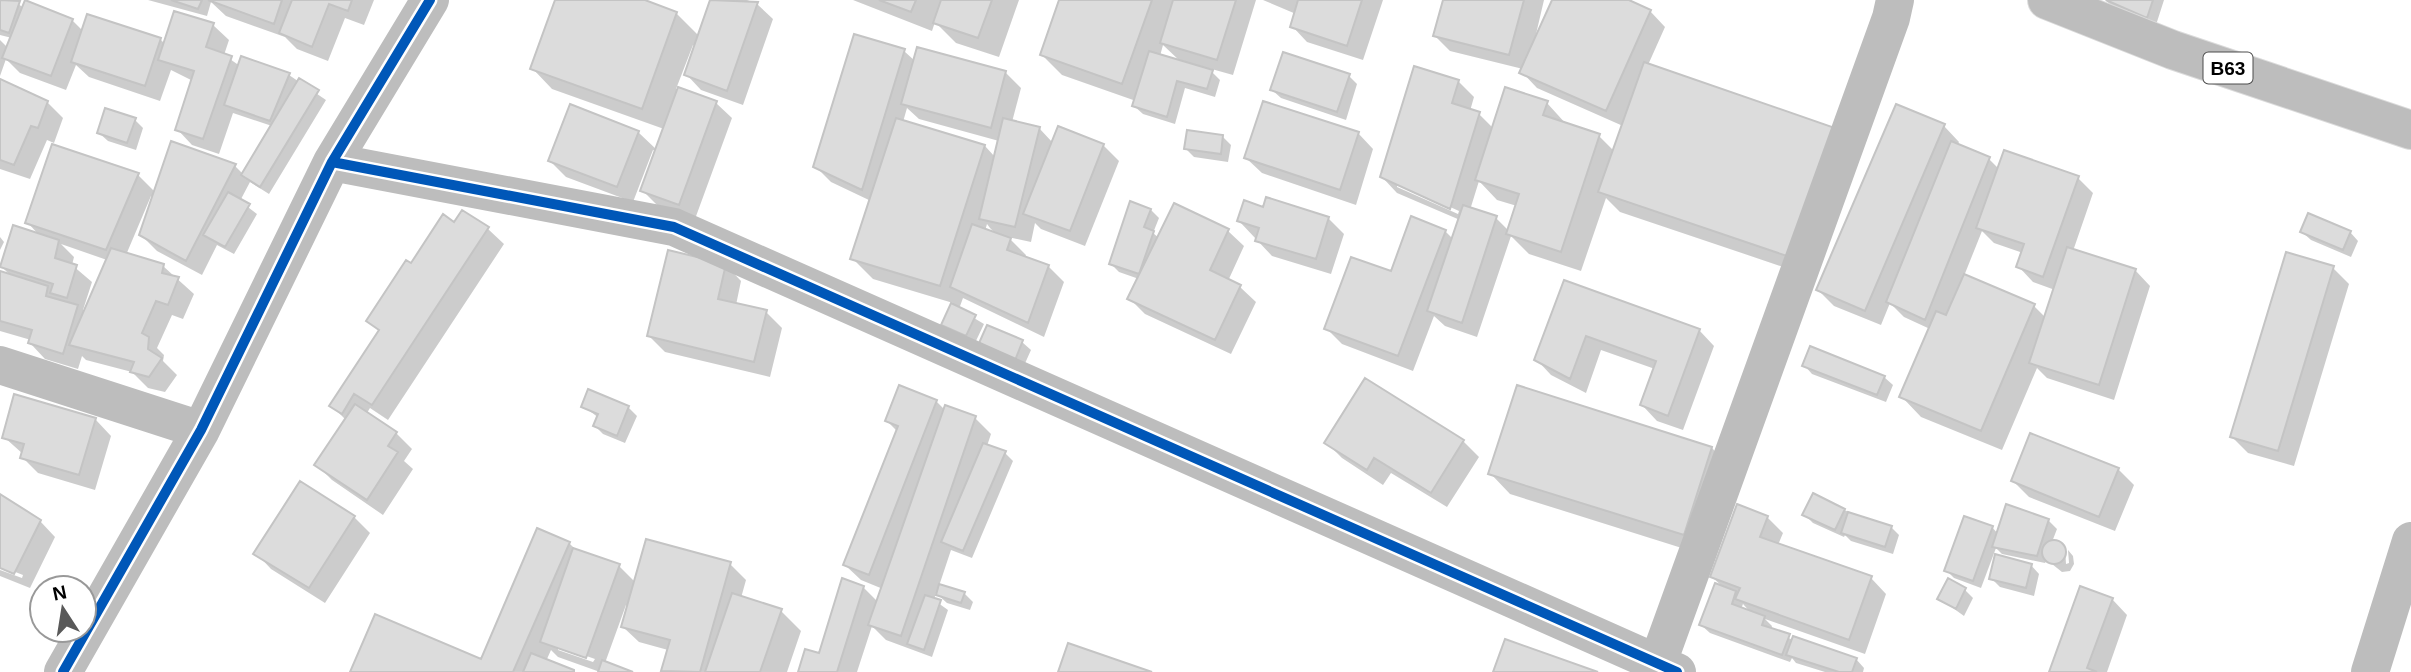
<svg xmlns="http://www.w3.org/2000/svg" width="2411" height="672" viewBox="0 0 2411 672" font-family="Helvetica,sans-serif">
<rect width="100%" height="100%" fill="#fff"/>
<path fill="#0003" fill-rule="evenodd" d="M0 0H12L24 8 72 20 83 31 160 39 165 44 213 25 229 40 224 55 240 66 289 75 326 100 269 194 250 182 240 201 257 214 234 254 217 245 202 275 157 251 141 235 154 197 151 196 126 255 163 266 194 294 183 319 172 315 157 348 164 355 163 361 177 375 165 392 148 388 132 372 86 360 82 356 78 369 45 359 30 343 31 340 0 331V273L11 276 1 266 40 236 27 222 138 175 155 192 235 166 243 174 272 126 233 113 219 154 192 145 177 129 193 81 171 70 160 101 89 77 76 65 66 90 20 73 6 59 0 76V40L8 48 12 38 0 35ZM61 244 107 260 85 311 83 310 92 282 72 265 74 257Z
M148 0H374L364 25 345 18 328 61 297 49 285 37 226 16 211 2 207 16Z
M557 0H640L676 13 699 36 712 0H747L757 4 773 19 743 105 701 90 686 74 696 46 693 45 676 89 716 103 732 118 695 219 658 206 642 190 656 151 653 150 633 202 566 177 550 161 638 132 657 150 664 129 552 89 532 68Z
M853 0H1019L999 57 956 43 935 22 932 31Z
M1061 0H1256L1233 75 1208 68 1220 80 1215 97 1185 88 1175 124 1143 114 1134 106 1136 101 1062 75 1042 55ZM1163 45 1181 62 1160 56Z
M1263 0H1383L1363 60 1307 42 1292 26 1296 14Z
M1444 0H1544L1533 47 1554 0H1625L1650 11 1665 27 1648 65 1810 276 1620 212 1606 198 1581 271 1529 254 1511 236 1477 337 1445 326 1434 316 1413 371 1342 344 1326 328 1445 231 1453 239 1460 220 1397 193 1382 177 1458 81 1474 97 1470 111 1479 114 1493 128 1547 103 1567 125 1599 136 1614 151 1623 126 1537 88 1522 72 1523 69 1450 51 1435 36ZM1479 181 1497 200 1517 206 1509 231 1496 218 1470 210ZM1397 183 1459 211 1458 214 1397 187Z
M2105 0H2164L2156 25 2111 5Z
M904 51 915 61 1005 72 1021 88 1012 122 1039 128 1053 143 1103 145 1119 161 1085 246 1041 229 1035 223 1031 242 1008 237 1026 255 1025 258 1048 266 1064 282 1044 337 963 298 959 309 984 324 975 343 943 325 953 303 873 279 852 258 871 201 831 182 815 166ZM907 108 919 119 999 141 995 157 985 146 903 122ZM987 224 990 228 997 235 985 231Z
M1349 76 1357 84 1346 120 1281 98 1272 90Z
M0 81 47 102 63 118 54 143 47 140 30 179 0 169Z
M135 120 143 128 136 150 108 141 99 133Z
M1944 126 1959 142 1957 146 1989 159 1999 169 2078 178 2093 193 2073 251 2135 270 2150 286 2114 400 2047 378 2037 368 2002 450 1921 417 1901 396 1930 329 1904 317 1890 303 1881 325 1834 306 1818 290ZM1982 231 1994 243 2023 253 2018 266 2033 282 2055 290 2046 318 2034 306 1964 276Z
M1358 133 1373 149 1356 205 1262 173 1246 158Z
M1222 136 1231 145 1228 162 1194 157 1186 149Z
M1131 203 1151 210 1159 218 1153 233 1159 238 1175 205 1228 231 1244 246 1228 281 1240 287 1256 302 1231 354 1145 314 1130 299 1139 279 1119 272 1111 264Z
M1264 209 1328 218 1344 234 1331 274 1272 256 1239 221Z
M462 212 488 229 504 244 388 420 370 408 367 413 396 433 412 449 404 461 413 469 383 515 332 480 317 465 346 420 332 406 380 332 368 321 411 265 455 224Z
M2302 232H2350L2358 241 2351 257 2311 240Z
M0 237 4 242 0 250Z
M2288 255 2333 268 2349 284 2294 466 2248 453 2232 437Z
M726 265 741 281 736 305 766 312 782 328 770 377 665 352 649 336Z
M1565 283 1699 330 1714 346 1683 430 1657 421 1642 405 1655 369 1601 350 1586 393 1551 375 1536 359Z
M988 327 1022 342 1031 350 1022 370Z
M1804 365 1884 377 1893 385 1886 402 1812 374Z
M15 397 96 420 111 436 95 490 38 473 22 457 23 454 4 437Z
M936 401 945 410 946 407 975 418 991 434 987 446 1005 453 1013 461 972 558 951 550 939 586 964 593 973 602 970 610 947 603 936 593 934 600 948 610 932 657 886 640 872 626 857 672H800L820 655 863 587 878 602 883 589 861 580 845 565 898 432 887 421Z
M583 406 628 407 637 416 625 443 603 434 595 426 599 418Z
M1463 441 1479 457 1447 507 1391 473 1383 485 1342 458 1327 443Z
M1712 448 1732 469 1704 555 1510 494 1490 473Z
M2118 469 2134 485 2115 531 2029 497 2013 481Z
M0 497 40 521 55 537 30 588 0 576V570L22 578 23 575 0 566Z
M1844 510 1891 527 1899 535 1893 554 1851 541 1845 535 1844 537 1813 523 1804 514Z
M354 517 370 533 325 603 271 569 256 553Z
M1767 517 1783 533 1778 545 1871 578 1886 594 1865 654 1765 619 1772 626 1771 630 1793 640 1856 659 1864 668 1863 672H1825L1796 663 1792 658 1790 662 1710 633 1701 625 1724 588 1712 577ZM1743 604 1752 614 1741 609Z
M2048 520 2057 529 2052 542 2057 541 2065 547 2066 564 2069 563 2068 550 2073 556 2074 564 2070 571 2062 572 2047 560 2045 563 2002 554 1996 548 1981 588 1954 578 1946 570 1992 527 1998 534Z
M569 543 577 551 619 566 635 582 730 564 746 580 741 598 781 611 801 631 787 672H664L668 650 639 642 623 627 629 606 626 605 605 663 628 672H600L558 657 551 650 547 659 574 672H352L482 661ZM558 646 595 659 593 662 558 650Z
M2031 565 2039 574 2034 596 2000 587 1991 578Z
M1965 590 1973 598 1964 616 1939 598Z
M2112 599 2127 615 2107 672H2051Z"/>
<path fill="#dcdcdc" stroke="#c4c4c4" stroke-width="2" d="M0 0 20 1 9 33 0 30Z
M25 0 73 19 51 76 2 58Z
M171 0H202L198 9Z
M208 0H282L274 24Z
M292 0H352L348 11 329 4 312 47 279 33Z
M555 0H645L677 12 642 109 530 69Z
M710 0 758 2 727 91 684 75Z
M879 0H916L911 12Z
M941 0H992L978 38 933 23Z
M1059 0H1152L1122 84 1040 55Z
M1173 0H1236L1217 60 1160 43Z
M1298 0H1362L1347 46 1290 27Z
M1443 0H1524L1509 55 1433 36Z
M1552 0H1629L1651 10 1606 111 1519 73Z
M2106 0H2153L2147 18Z
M174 11 214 23 206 47 232 56 203 139 175 130 194 71 158 60Z
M87 14 161 38 145 86 71 62Z
M854 34 905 49 862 190 813 167Z
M917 47 1006 71 991 128 901 104Z
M1149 51 1213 70 1207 89 1177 81 1167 117 1132 106Z
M1283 52 1350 74 1337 112 1270 90Z
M241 56 290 73 270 121 224 105Z
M1644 62 1835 128 1790 257 1598 192Z
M1414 66 1459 80 1452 103 1480 112 1450 209 1380 177Z
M299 78 319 90 260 187 241 175Z
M0 79 48 101 38 128 31 126 14 165 0 160Z
M678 87 717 101 679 205 640 191Z
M1505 87 1548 101 1543 115 1600 134 1561 252 1506 234 1519 194 1475 180Z
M1263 101 1359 132 1340 190 1244 158Z
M570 104 639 131 617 187 548 161Z
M1896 104 1945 124 1865 311 1816 290Z
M105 108 136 118 127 143 97 133Z
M896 118 985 145 940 286 850 259Z
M1003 118 1040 127 1015 227 979 219Z
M1058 126 1104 144 1070 231 1023 214Z
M1187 130 1223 135 1221 154 1184 149Z
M171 141 236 164 186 261 139 235Z
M1951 141 1990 157 1925 320 1886 302Z
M52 144 139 173 106 250 25 223Z
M2004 150 2079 176 2043 277 2016 267 2024 244 1976 228Z
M228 192 250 204 225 247 203 235Z
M1266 197 1329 217 1316 259 1255 241 1259 228 1237 221 1244 200 1263 207Z
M1130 201 1151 209 1144 227 1154 231 1139 274 1109 264Z
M1174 203 1229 229 1210 270 1241 285 1215 340 1127 299Z
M1463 205 1497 216 1462 323 1427 311Z
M462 210 489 227 372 405 354 394 342 414 329 406 379 330 366 321 406 260 411 263 443 214 454 222Z
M2308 213 2351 231 2343 250 2300 232Z
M1411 216 1446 230 1398 356 1324 329 1351 257 1391 271Z
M972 224 1011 238 1007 250 1049 265 1028 323 950 287Z
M13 225 59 240 55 258 77 265 67 298 50 293 53 284 0 267Z
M2067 247 2136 269 2099 385 2029 363Z
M111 248 164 264 162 273 179 277 168 305 156 301 142 333 149 337 148 349 162 358 149 377 130 372 134 362 69 345Z
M668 250 726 264 718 299 767 310 754 362 647 336Z
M2286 252 2334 266 2278 451 2230 437Z
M0 271 48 286 46 296 78 305 63 354 28 343 32 330 0 321Z
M1964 274 2035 304 1981 431 1899 397 1936 311 1946 315Z
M1564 280 1700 329 1668 416 1640 405 1656 361 1586 336 1570 379 1534 360Z
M951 303 976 315 966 336 941 325Z
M987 325 1023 340 1014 363 976 350Z
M1810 346 1885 376 1877 395 1802 366Z
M1365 378 1464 440 1431 493 1374 458 1367 470 1324 443Z
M899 385 937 400 869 575 843 565 898 426 885 421Z
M1517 385 1712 447 1684 535 1488 474Z
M588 389 629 406 617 436 593 426 598 414 581 407Z
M14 394 96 418 79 475 20 458 24 444 2 438Z
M355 404 397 432 388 446 398 452 367 500 314 465Z
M945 405 976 416 901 636 868 625Z
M2030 433 2119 468 2099 517 2011 481Z
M983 443 1006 451 963 551 941 542Z
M300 481 355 516 309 588 253 554Z
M1813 493 1845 509 1835 530 1802 515Z
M0 494 41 520 14 574 0 568Z
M1737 504 1768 516 1760 537 1872 576 1849 640 1735 599 1740 588 1710 577Z
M2006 504 2049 519 2037 556 1992 547Z
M1848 512 1892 526 1885 547 1841 533Z
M1964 516 1993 526 1973 581 1944 571Z
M537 528 570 542 513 672H350L375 614 481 659Z
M646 539 731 562 700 672 661 671 670 640 621 627Z
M2042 552a12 12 0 1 1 24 0a12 12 0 1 1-24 0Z
M573 548 620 564 586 658 540 642Z
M1995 554 2032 564 2026 588 1989 579Z
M842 578 864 586 837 672H798L805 649 819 653Z
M1948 578 1966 588 1956 609 1937 599Z
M1715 583 1736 591 1732 604 1765 616 1762 625 1790 634 1782 655 1699 625Z
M939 584 965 592 961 603 936 595Z
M2080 586 2113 598 2087 668 2097 672H2049Z
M732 593 782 609 760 672H705Z
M925 595 941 600 924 650 907 644Z
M1793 636 1857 658 1852 672H1839L1786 655Z
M1505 639 1598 672H1493Z
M1068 643 1152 672H1058Z
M531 653 574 670V672H523Z
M602 660 633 672H598Z"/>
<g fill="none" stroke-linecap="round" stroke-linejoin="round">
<defs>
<path id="highway" d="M2047 0 2173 50 2411 130"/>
</defs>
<use href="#highway" stroke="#dbdbdb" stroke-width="40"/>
<path stroke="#bdbdbd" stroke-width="38" d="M332 162 674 227 1677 672
M0 365 201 430
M1657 665 1891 18 1895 0
M63 672 201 430 332 162 430 0
M2370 672 2411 541"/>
<use href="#highway" stroke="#bdbdbd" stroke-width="38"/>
<defs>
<path id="cycleway" d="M332 162 674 227 1677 672
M63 672 201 430 332 162 430 0"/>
</defs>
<use href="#cycleway" stroke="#fff" stroke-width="15"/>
<use href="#cycleway" stroke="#0057b8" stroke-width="10"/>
</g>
<g text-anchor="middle" stroke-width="5" stroke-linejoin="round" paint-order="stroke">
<rect fill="#fff" stroke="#4c4c4c" stroke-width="2" x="2203.5" y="52.5" width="49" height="31" rx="5"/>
<g font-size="19" font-weight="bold" fill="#000">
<text x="2228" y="75">B63</text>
</g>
</g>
<g transform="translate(63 609) rotate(348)"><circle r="33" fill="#ffffff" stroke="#999999" stroke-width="2"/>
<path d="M0-5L12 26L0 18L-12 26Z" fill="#595959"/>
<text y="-10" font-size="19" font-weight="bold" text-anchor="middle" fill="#000000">N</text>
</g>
</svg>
